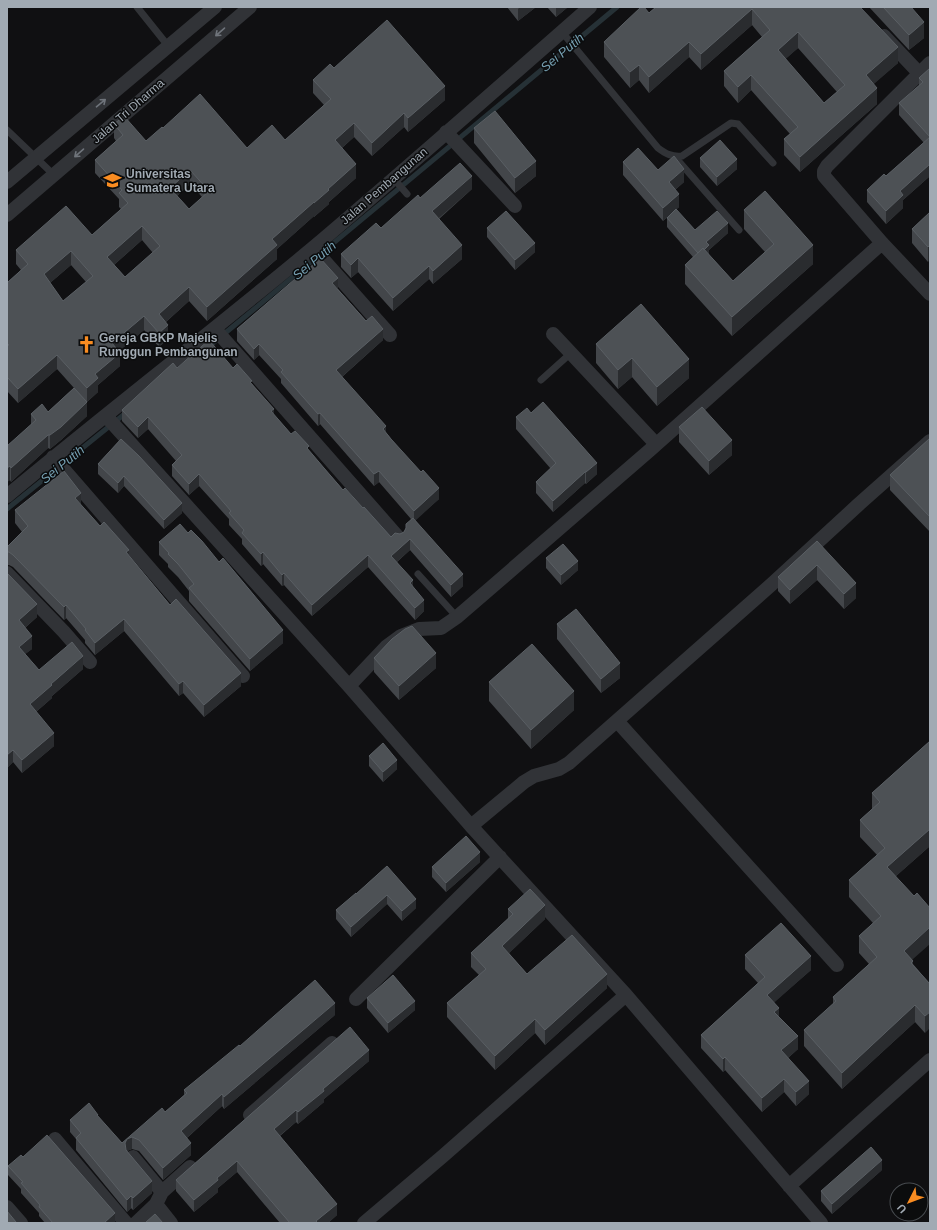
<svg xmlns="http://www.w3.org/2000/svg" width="937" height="1230" viewBox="0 0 937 1230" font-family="Helvetica,sans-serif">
<rect width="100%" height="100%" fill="#101012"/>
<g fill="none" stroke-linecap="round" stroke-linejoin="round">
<path stroke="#263136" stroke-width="5" d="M207 348 253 310 617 7
M7 509 127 412"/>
<path stroke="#313337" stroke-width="7" d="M137 7 169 47
M562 32 658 148C666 154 672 157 682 156L731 123 738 124 773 163
M7 130 54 175
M675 157 739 230
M394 179 407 194
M541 380 571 353
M418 574 457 617"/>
<path stroke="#313337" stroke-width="14" d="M884 36 919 73
M930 63 827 166 824 171V176L882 243 930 294
M446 132 515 206
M7 182 215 7
M7 215 250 7
M313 248 390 335
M215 329 398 537
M553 334 656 444
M106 416 349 686 471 826 626 995 821 1223
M53 457 243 676
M7 496C108 412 212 332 313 248 406 169 498 88 590 7
M7 573 64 632 90 662
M349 686 386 647 401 636 419 629 441 628 457 617 650 450 882 243
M617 721 837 965
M471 826 524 782 534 776 559 769 569 763 772 584 858 505 930 441
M356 999 500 857
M250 1115 332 1043
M55 1139 126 1223
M133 1157 162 1192 156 1204 171 1223
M789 1186 930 1060
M162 1192 190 1167
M7 1207 21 1223
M136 1223 156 1204
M364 1223 443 1156 626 995"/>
</g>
<path fill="#43464a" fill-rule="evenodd" d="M507 7H536L518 21Z
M547 7H568L556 17Z
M656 7H860L898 63 873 84 877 104 800 172 784 155V139L790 134 751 90 738 103 724 86V71L762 37 752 25 701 70 689 57 649 93 639 80 630 88 604 57V42L649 13ZM798 48 837 92 824 103 785 59Z
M869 7H911L924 38 909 50Z
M334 68 445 100 408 132 404 127 372 156 354 137 342 148 356 178 329 202V204L314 217V216L277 249V259L207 321 189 301 166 322 168 339 159 347 144 330 119 351 120 366 98 385V392L87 402V416L61 440 50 449 48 448 11 482 10 480 7 482V446L31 425V414L48 412 74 388 57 369 18 403 7 391V281L8 282 21 270 16 264V250L92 235 121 209 119 207V199L95 173V160L116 141 114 138V124L146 141 163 128 247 148 285 140 324 105 313 93V80ZM190 184 202 197 189 209 177 196ZM142 240 153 253 125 277 114 265ZM71 265 86 282 63 301 50 283Z
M930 68V176L903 200V208L886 224 867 202V190L886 176 924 143 899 115V103L919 86V78Z
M474 128 536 176 515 193 474 143Z
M700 158 737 169 717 186 700 167Z
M623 162 658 170 684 182 675 190 679 207 663 221 623 175Z
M472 189 439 219 462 259 433 284 429 279 393 311 358 272 351 278 341 267V254L381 228 420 198Z
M744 210 813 264 732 336 685 284V265L693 257 667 227V218L695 230 728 233 709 250V255L733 281 765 252 744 229Z
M930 212 928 262 912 243V229Z
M487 228 535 252 515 270 487 237Z
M304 273 338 289 383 340 342 377 439 499 415 520 463 586 451 597 410 550 397 562 413 587 424 611 415 620 368 567 312 616 284 585 282 586 263 564 261 566 242 544V539L229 525V519L199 486 189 495 172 476V465L176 461 148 429 138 438 122 421V410L177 368H233L252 384 274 415 291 434 309 451 343 490 363 508 391 537 404 532 411 519 379 482 374 486 320 424 318 426 281 383V379L259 355 254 360 237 341V329Z
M596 344 689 378 657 406 632 377 618 389 596 363Z
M531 413 597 474 586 484 585 483 553 512 536 493V482L551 469 516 429V417Z
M679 427 732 455 709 475 679 442Z
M930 438V532L890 490V475Z
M121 439 182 513 164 529 124 486 118 493 98 474V464Z
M81 505 100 526 129 556 170 605 241 686 204 717 183 693 179 696 124 631 95 655 85 643V640L66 618 64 620 13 567 9 565H7V547L22 532 15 523V510Z
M188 533 219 562 283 643 250 671 189 601V591L178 577 168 567V564L159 555V542Z
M817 541 856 598 844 609 817 580 790 604 778 591V577Z
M546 558 578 570 561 585 546 568Z
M7 573 37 617 25 628 32 649 25 654 39 670 83 669 52 696V698L36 712 54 746 22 773 13 762 7 768Z
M557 624 620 678 601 693 557 639Z
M374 658 436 668 399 700 374 672Z
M489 682 574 710 531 749 489 701Z
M930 741V846L896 876 913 964 930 984 925 1033 915 1022 842 1089 804 1046V1030L833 1004V997L869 964 859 953V936L873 923 849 897V880L877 855 860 837V820L872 809V793Z
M369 756 397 769 383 782 369 766Z
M480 862 446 892 432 877V867Z
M387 866 416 908 402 921 387 904 351 937 336 919V910L356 894Z
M508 909 545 919 509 953 527 974 607 988 545 1045 535 1033 495 1070 447 1017V1003L479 975 471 967V953L508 919Z
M745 955 811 970 774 1002 779 1017 798 1049 788 1058 809 1094 796 1106 784 1092 762 1112 725 1070 723 1072 701 1048V1035L758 983 745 969Z
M367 998 415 1010 388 1033 367 1008Z
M335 1015 224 1109 222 1106 187 1138 191 1155 163 1180 139 1151 132 1149 127 1151 152 1193 133 1210 131 1208 127 1212 76 1150V1139L70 1132V1120L98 1117 122 1143 165 1112 184 1095V1090L240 1046Z
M369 1061 324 1099V1102L298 1124 296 1122 280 1136 337 1215 328 1223H280L237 1172 218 1188V1192L194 1212 176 1191V1180L308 1064Z
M23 1157 115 1223H45L39 1216V1213L21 1193V1189L8 1175V1166Z
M882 1170 832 1214 821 1201V1191Z"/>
<path fill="#2a2c2f" d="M520 7H536L518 21V9Z
M556 7H568L556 17Z
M752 9V25L701 70V54Z
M924 22V38L909 50V35Z
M798 32V48L778 66V50Z
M689 42V57L649 93V77Z
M898 47V63L866 91V75Z
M639 65V80L630 88V72Z
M751 75V90L738 103V87Z
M445 86V100L408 132V118Z
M877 88V104L800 172V157Z
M404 113V127L372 156V143Z
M354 123V137L335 154V140Z
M737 159V169L717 186V177Z
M536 161V176L515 193V178Z
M356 164V178L329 202V204L314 217V203L328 189Z
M930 164V176L903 200V208L886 224V211L900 191Z
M684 169V182L669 195V182Z
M190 170V184L170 202V188Z
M472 176V189L432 224V211Z
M679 194V207L663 221V208Z
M314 202V216L277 249V259L207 321V307L272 239Z
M728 223V233L709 250V255L699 263 706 242Z
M142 226V240L107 271V257Z
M535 243V252L515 270V260Z
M462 245V259L433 284V271Z
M813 245V264L732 336V317Z
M930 245V260L928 262V247Z
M71 251V265L44 288V274Z
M358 258V272L351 278V265Z
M429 266V279L393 311V298Z
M338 278V289L332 283Z
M189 287V301L159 328V314Z
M144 316V330L112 357V343Z
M168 325V339L159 347V333Z
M383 329V340L336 382V370Z
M259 344V355L254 360V349Z
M120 353V366L98 385V392L87 402V388L95 374Z
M57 355V369L18 403V389Z
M632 358V377L618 389V370Z
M689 359V378L657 406V387Z
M87 402V416L61 440 50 449V435Z
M274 409V421L271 411Z
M320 413V424L318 426V414Z
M148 417V429L138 438V427Z
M386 426V437L383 429Z
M48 435V448L11 482V468Z
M732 440V455L709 475V461Z
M597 463V474L586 484V472Z
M10 466V480L7 482V468Z
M379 471V482L374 486V474Z
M585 472V483L553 512V501Z
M199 474V486L189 495V484Z
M124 476V486L118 493V483Z
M439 488V499L414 522V511Z
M81 493V505L75 498Z
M182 503V513L164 529V520Z
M410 539V550L391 567V556Z
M129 550V562L126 552Z
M263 552V564L261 566V554Z
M368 555V567L312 616V605Z
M578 561V570L561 585V575Z
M817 565V580L790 604V590Z
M284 573V585L282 586V575Z
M463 574V586L451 597V585Z
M413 580V592L410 583Z
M856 583V598L844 609V594Z
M424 600V611L415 620V608Z
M37 604V617L19 633V620Z
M66 605V618L64 620V607Z
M124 619V631L95 655V643Z
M283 630V643L250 671V659Z
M32 636V649L19 659V647Z
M436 653V668L399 700V686Z
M83 656V669L52 696V698L30 717V704L51 684Z
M620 663V678L601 693V679Z
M241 673V686L204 717V705Z
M183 681V693L179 696V684Z
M574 691V710L531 749V730Z
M54 733V746L22 773V760Z
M13 750V762L7 768V755Z
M397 760V769L383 782V772Z
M930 829V846L887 884V867Z
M480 852V862L446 892V883Z
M387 895V904L351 937V927Z
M416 899V908L402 921V911Z
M545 905V919L502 960V946Z
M930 927V944L904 967V951Z
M811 956V970L767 1009V995Z
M607 974V988L545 1045V1030Z
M415 1001V1010L388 1033V1023Z
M335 1003V1015L224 1109V1097Z
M915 1005V1022L842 1089V1073Z
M779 1008V1021L774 1012Z
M930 1012V1028L925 1033V1016Z
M535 1019V1033L495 1070V1056Z
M798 1036V1049L781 1064V1050Z
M369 1050V1061L324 1099V1102L298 1124V1112L323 1089Z
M725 1057V1070L723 1072V1059Z
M784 1079V1092L762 1112V1098Z
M809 1081V1094L796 1106V1092Z
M222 1094V1106L181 1143V1131Z
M296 1110V1122L274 1140V1129Z
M132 1137V1149L127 1151 125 1154V1143L127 1139Z
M191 1143V1155L163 1180V1168Z
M882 1160V1170L832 1214V1204Z
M237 1161V1172L218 1188V1192L194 1212V1200L217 1178Z
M152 1181V1193L133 1210V1198Z
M131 1196V1208L127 1212V1200Z
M337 1204V1215L328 1223H316V1221Z
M115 1213V1223H104Z"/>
<path fill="#4d5155" stroke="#5a5f64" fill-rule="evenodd" d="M641 7H644L649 13 656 7H860L898 47 866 75 877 88 800 157 784 139 798 127 751 75 738 87 724 71 770 30 752 9 701 54 689 42 649 77 639 65 630 72 604 42ZM798 32 845 85 824 103 778 50Z
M883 7H911L924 22 909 35Z
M387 20 445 86 408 118 404 113 372 143 354 123 335 140 356 164 328 189 329 190 314 203V202L272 239 277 245 207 307 189 287 159 314 168 325 159 333 144 316 112 343 120 353 95 374 98 378 87 388 57 355 18 389 7 377V346L9 345 7 343V281L8 282 28 264 16 250 66 206 92 235 128 203 119 193 122 190 95 160 123 135 114 124 124 116 146 141 162 127 163 128 200 94 247 148 272 125 285 140 331 99 313 80 330 64 334 68ZM190 170 209 191 189 209 170 188ZM142 226 160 246 125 277 107 257ZM71 251 93 276 63 301 44 274Z
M930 68V164L900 191 903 195 886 211 867 190 884 174 886 176 930 137 899 103 923 82 919 78Z
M495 111 536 161 515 178 474 128Z
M720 140 737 159 717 177 700 158Z
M638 148 658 170 674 156 684 169 669 182 679 194 663 208 623 162Z
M460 163 472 176 432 211 462 245 433 271 429 266 393 298 358 258 351 265 341 254 376 223 381 228 418 195 420 198Z
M765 191 813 245 732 317 685 265 703 248 733 281 774 244 744 210Z
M676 209 695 230 717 211 728 223 706 242 709 245 704 250 703 248 698 253 667 218Z
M506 211 535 243 515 260 487 228Z
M930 212V245L928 247 912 229Z
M320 258 338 278 332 283 366 321 372 316 383 329 336 370 386 426 383 429 391 439 421 472 423 470 439 488 414 511 379 471 374 474 320 413 318 414 281 372 283 370 259 344 254 349 237 329 303 272 304 273Z
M641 304 689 359 657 387 632 358 618 370 596 344Z
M209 340 233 368 237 364 252 381 250 382 274 409 271 411 291 434 295 431 309 446 307 448 324 468 343 490 345 488 363 508 364 507 391 537 395 533 400 534 404 532 406 528V524L413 518 463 574 451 585 410 539 391 556 413 580 410 583 424 600 415 608 368 555 312 605 284 573 282 575 263 552 261 554 242 533 244 530 229 513 231 511 199 474 189 484 172 465 182 455 148 417 138 427 122 410 173 363 177 368Z
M74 388 87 402 61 427 50 435H48L11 468 10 466 7 468V446L36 420 31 414 42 404 48 412Z
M543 402 597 463 586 472H585L553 501 536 482 556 463 516 417 527 408 531 413Z
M702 407 732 440 709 461 679 427Z
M930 438V517L890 475Z
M121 439 139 456 182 503 164 520 124 476 118 483 98 464Z
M64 471 81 493 75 498 100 526 104 522 129 550 126 552 170 605 176 599 241 673 204 705 183 681 179 684 124 619 95 643 85 630 86 629 66 605 64 607 13 555 9 552H7V547L28 526 15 510Z
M180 524 188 533 191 530 202 541 219 562 223 558 283 630 250 659 189 588 194 584 178 564 168 554 169 553 159 542Z
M817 541 856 583 844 594 817 565 790 590 778 577Z
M563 544 578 561 561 575 546 558Z
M7 573 37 604 19 620 32 636 19 647 39 670 72 642 83 656 51 684 52 685 30 704 54 733 22 760 13 750 7 755V608L8 607 7 606Z
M576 609 620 663 601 679 557 624Z
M412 626 436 653 399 686 374 658 392 639 405 629Z
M532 644 574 691 531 730 489 682Z
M930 741V829L887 867 914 896 917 893 930 908V927L904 951 913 961 911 963 930 984V1012L925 1016 915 1005 842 1073 804 1030 836 1001 833 997 877 957 859 936 881 916 849 880 885 848 860 820 880 802 872 793Z
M383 743 397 760 383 772 369 756Z
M466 836 480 852 446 883 432 867Z
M387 866 416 899 402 911 387 895 351 927 336 910 356 893V894Z
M530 889 545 905 502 946 527 974 572 935 607 974 545 1030 535 1019 495 1056 447 1003 486 969 471 953 513 914 508 909Z
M781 923 811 956 767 995 779 1008 774 1012 798 1036 781 1050 809 1081 796 1092 784 1079 762 1098 725 1057 723 1059 701 1035 765 977 745 955Z
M393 975 415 1001 388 1023 367 998Z
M315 980 335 1003 224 1097 222 1094 181 1131 191 1143 163 1168 139 1140 132 1137 127 1139 125 1143 126 1150 152 1181 133 1198 131 1196 127 1200 76 1138 81 1133 70 1120 89 1103 98 1115H97L122 1143 162 1108 165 1112 187 1093 184 1090 239 1045 240 1046Z
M350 1027 369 1050 323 1089 324 1091 298 1112 296 1110 274 1129 337 1204 316 1221 318 1223H290L237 1161 217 1178 218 1180 194 1200 176 1180 308 1064Z
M47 1135 115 1213 104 1223H53L39 1207 40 1205 21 1183 23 1182 8 1166 21 1155 23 1157Z
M871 1147 882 1160 832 1204 821 1191Z
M7 1211 16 1222 15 1223H7Z
M155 1214 163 1223H145Z"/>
<defs><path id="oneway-shaft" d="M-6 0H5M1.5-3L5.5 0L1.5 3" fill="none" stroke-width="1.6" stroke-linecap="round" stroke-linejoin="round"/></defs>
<g stroke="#6f747b">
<use href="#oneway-shaft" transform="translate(220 32) rotate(139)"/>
<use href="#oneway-shaft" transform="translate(101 103) rotate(-40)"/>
<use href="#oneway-shaft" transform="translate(79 153) rotate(139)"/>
</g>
<defs>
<symbol id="university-bare" viewBox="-9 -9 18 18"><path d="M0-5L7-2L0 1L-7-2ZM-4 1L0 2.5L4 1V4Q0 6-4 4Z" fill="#f98c21" stroke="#0b0c0d" stroke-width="2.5" paint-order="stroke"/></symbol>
<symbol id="church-bare" viewBox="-9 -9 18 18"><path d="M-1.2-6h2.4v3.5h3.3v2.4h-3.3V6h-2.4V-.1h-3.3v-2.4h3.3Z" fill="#f98c21" stroke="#0b0c0d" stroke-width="2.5" paint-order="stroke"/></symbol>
</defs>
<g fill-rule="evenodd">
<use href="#university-bare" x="100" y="168" width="25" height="25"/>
<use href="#church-bare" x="74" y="332" width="25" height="25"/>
</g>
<g text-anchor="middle" stroke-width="3" stroke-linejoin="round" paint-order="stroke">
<g font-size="12" fill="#a1aab3" stroke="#0b0c0d">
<text transform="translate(128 111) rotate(-41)" y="4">Jalan Tri Dharma</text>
<text transform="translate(384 186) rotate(-41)" y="4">Jalan Pembangunan</text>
</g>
<g font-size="12" font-weight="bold" fill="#a1aab3" stroke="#0b0c0d" text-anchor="start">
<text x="126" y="178">Universitas<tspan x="126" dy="14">Sumatera Utara</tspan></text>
<text x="99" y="342">Gereja GBKP Majelis<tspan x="99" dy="14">Runggun Pembangunan</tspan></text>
</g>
<g font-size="13" font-style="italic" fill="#759fb1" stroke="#0b0c0d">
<text transform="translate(562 52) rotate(-40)" y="5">Sei Putih</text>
<text transform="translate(314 260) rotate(-40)" y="5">Sei Putih</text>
<text transform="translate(62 464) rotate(-39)" y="5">Sei Putih</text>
</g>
</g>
<rect width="937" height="1230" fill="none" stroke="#a1aab3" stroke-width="16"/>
<g transform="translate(909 1202) rotate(228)"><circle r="19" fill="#0b0c0d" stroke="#474b4f"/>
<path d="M0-3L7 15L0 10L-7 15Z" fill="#f98c21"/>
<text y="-6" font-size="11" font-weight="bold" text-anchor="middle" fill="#a1aab3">U</text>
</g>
</svg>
